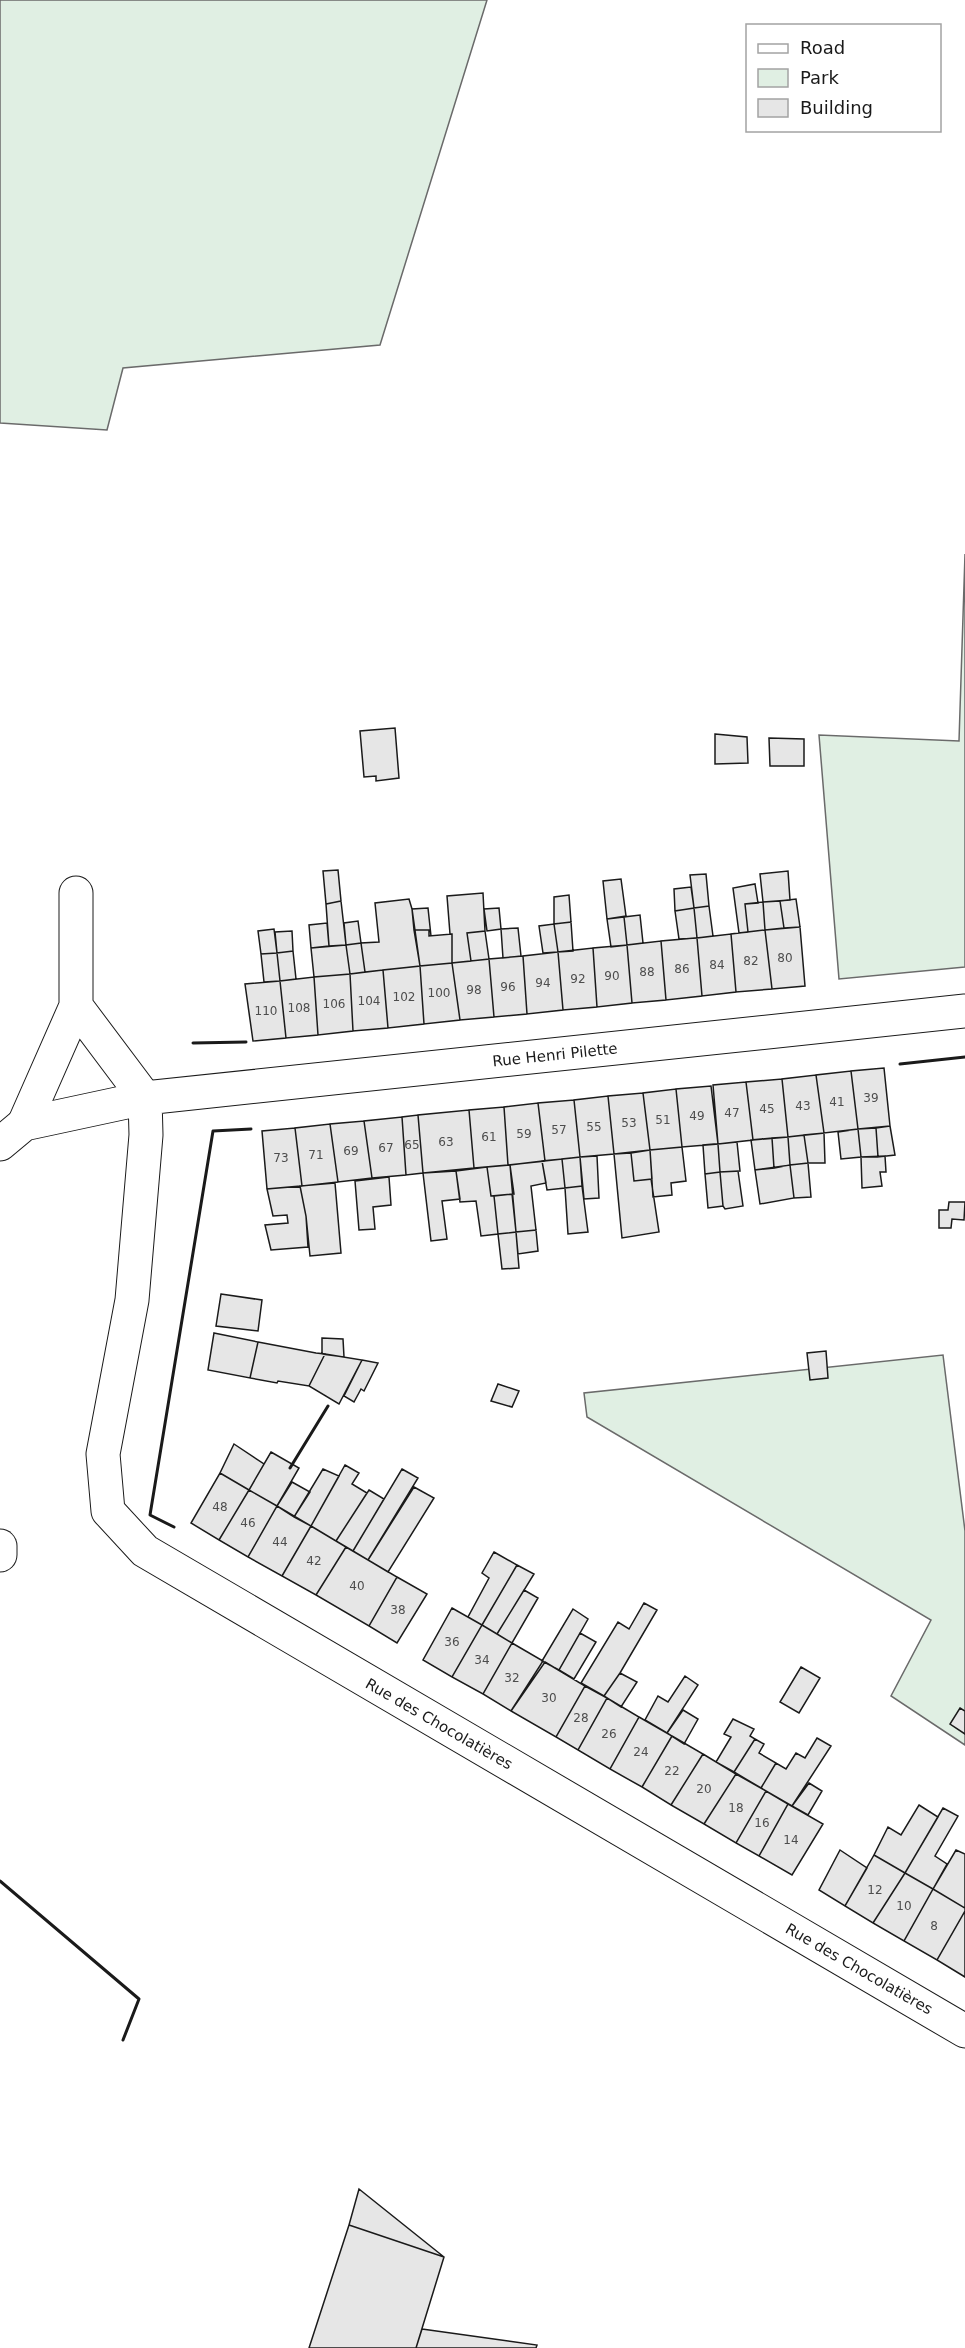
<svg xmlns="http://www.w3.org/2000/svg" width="965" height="2348" viewBox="0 0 965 2348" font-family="'DejaVu Sans',sans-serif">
<rect width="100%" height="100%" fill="#fff"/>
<path fill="#e0efe3" stroke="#6a6a6a" stroke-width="1.5" d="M0 0H487L380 345 123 368 107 430 0 423Z
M965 554V967L839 979 819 735 959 741Z
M943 1355 965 1531V1745L891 1696 931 1620 587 1417 584 1393Z"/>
<path fill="#e6e6e6" stroke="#1a1a1a" stroke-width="1.5" d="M395 728 399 778 376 781V776L364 777 360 731Z
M715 734 747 737 748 763 715 764Z
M769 738 804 739V766H770Z
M338 870 341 901 326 904 323 871Z
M788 871 790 900 763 902 760 874Z
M706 874 709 906 694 908 690 875Z
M621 879 626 916 607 919 603 881Z
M755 884 758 903 745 904 748 932 739 933 733 888Z
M691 887 694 908 675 911 674 889Z
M483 893 485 931 467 933 471 961 452 963V934H450L447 896Z
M569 895 571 922 554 924V897Z
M409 899 412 909 420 966 365 972 361 943 379 942 375 903Z
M796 899 800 927 784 928 780 901Z
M341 901 346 945 329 946 326 904Z
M780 901 784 928 765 930 763 902Z
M763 902 765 930 748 932 745 904Z
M709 906 713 936 697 938 694 908Z
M428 908 431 936H429V930H414L412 909Z
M499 908 501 929 487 931 484 909Z
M694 908 697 938 679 939 675 911Z
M640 915 643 943 627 945 624 917Z
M624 917 627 945 611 947 607 919Z
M358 921 361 943 346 945 344 923Z
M571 922 573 951 558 952 554 924Z
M327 923 329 946 311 948 309 925Z
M554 924 558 952 543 953 539 926Z
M800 927 805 986 772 989 765 930Z
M518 928 521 956 503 958 501 929Z
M274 929 277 953 261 954 258 931Z
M414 930H429V936L452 934V963L420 966Z
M765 930 772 989 736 992 731 934Z
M292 931 293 951 277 953 275 932Z
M485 931 489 959 471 961 467 933Z
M731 934 736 992 702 996 697 938Z
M695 938H697L702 996 666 1000 661 941Z
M661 941 666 1000 632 1003 627 945Z
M361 943 365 972 350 974 346 945Z
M346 945 350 974 314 977 311 948Z
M627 945 632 1003 597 1007 593 948Z
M593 948 597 1007 563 1010 558 952Z
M293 951 296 979 280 981 277 953Z
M558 952 563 1010 527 1014 523 956Z
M277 953 280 981 264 982 261 954Z
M523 956 527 1014 494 1017 489 959Z
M489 959 494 1017 460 1020 452 963Z
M452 963 460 1020 424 1024 420 966Z
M420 966 424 1024 388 1028 383 970Z
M383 970 388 1028 353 1031 350 974Z
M350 974 353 1031 318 1035 314 977Z
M314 977 318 1035 286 1038 280 981Z
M280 981 286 1038 253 1041 245 984Z
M884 1068 890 1126 858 1129 851 1071Z
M851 1071 858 1129 824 1133 816 1075Z
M816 1075 824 1133 788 1137 782 1079Z
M782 1079 788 1137 753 1140 746 1082Z
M746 1082 753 1140 718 1144 713 1085Z
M711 1086 718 1144 682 1147 676 1089Z
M676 1089 682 1147 650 1150 643 1093Z
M643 1093 650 1150 614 1154 608 1096Z
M608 1096 614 1154 580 1157 574 1100Z
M574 1100 580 1157 545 1161 538 1103Z
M538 1103 545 1161 508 1165 504 1107Z
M504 1107 508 1165 474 1168 469 1110Z
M469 1110 474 1168 423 1173 418 1115Z
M418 1115 423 1173 406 1175 402 1117Z
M402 1117 406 1175 372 1178 364 1121Z
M364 1121 372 1178 338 1182 330 1124Z
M330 1124 338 1182 302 1186 295 1128Z
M890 1126 895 1155 878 1157 876 1128Z
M295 1128 302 1186 267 1189 262 1131Z
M876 1128 878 1157H861L858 1129Z
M858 1129 861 1157 841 1159 838 1132Z
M824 1133 825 1163H808L804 1135Z
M804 1135 808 1163 790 1165 788 1137Z
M788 1137 790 1165 774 1168 772 1138Z
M772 1138 774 1168 755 1170 751 1140Z
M737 1142 740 1171 720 1172 718 1144Z
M714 1144H718L720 1172 705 1174 703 1145Z
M682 1147 686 1181 671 1183 672 1195 653 1197 650 1150Z
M650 1150 652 1179 634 1181 631 1153Z
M631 1153 634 1181 651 1179 659 1232 622 1238 614 1154Z
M597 1156 599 1198 584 1199 580 1157Z
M885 1156 886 1172H880L882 1186 862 1188 861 1157Z
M580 1157 582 1186 565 1188 562 1159Z
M562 1159 565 1188 547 1190 542 1161Z
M542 1161 546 1183 531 1186 536 1230 516 1232 510 1165Z
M808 1163 811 1197 794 1198 790 1165Z
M510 1165 514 1194 491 1196 487 1167Z
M790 1165 794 1198 760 1204 755 1170Z
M487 1167 491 1196H494L498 1234 481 1236 476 1201 460 1202 456 1171Z
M456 1171 460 1199 442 1201 447 1239 431 1241 423 1173Z
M738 1171 743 1206 725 1209 723 1206 720 1172Z
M720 1172 723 1206 708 1208 705 1174Z
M389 1177 391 1205 373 1207 375 1229 359 1230 355 1181Z
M335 1183 341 1253 310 1256 306 1216 300 1186Z
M300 1186 306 1216 308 1247 271 1250 265 1225 288 1223 287 1215 273 1216 267 1189Z
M582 1186 588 1232 568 1234 565 1188Z
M512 1194 516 1232 498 1234 494 1196Z
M949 1202H965L964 1220 952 1219 951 1228H939V1210H948Z
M536 1230 538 1251 518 1254 516 1232Z
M516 1232 519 1268 502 1269 498 1234Z
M221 1294 262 1300 258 1331 216 1326Z
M214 1333 258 1342 250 1378 208 1370Z
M322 1338 343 1339 344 1357 322 1354Z
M258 1342 316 1353 325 1354 309 1386 278 1381 277 1383 250 1378Z
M826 1351 828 1378 810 1380 807 1353Z
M325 1354 362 1360 339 1404 309 1386Z
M362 1360 378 1363 364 1391 361 1389 354 1402 344 1396Z
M498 1384 519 1391 512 1407 491 1401Z
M234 1444 264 1464 249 1490 220 1473Z
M271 1452 299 1468 277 1506 249 1490Z
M345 1465 359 1473 352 1484 367 1493 336 1541 311 1526Z
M323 1469 339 1476 311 1526 294 1517Z
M402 1469 418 1478 368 1560 353 1551Z
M220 1473 249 1490 219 1540 191 1523Z
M292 1482 310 1492 294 1517 277 1506Z
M414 1487 434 1498 388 1572 368 1560Z
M249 1490 277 1506 248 1557 219 1540Z
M369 1490 384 1499 353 1551 336 1541Z
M277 1506 311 1526 282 1576 248 1557Z
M311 1526 346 1547 316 1595 282 1576Z
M346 1547 397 1577 369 1626 316 1595Z
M494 1552 517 1565 482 1625 468 1617 489 1578 482 1573Z
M517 1565 534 1574 497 1634 482 1625Z
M397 1577 427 1594 397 1643 369 1626Z
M524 1590 538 1598 512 1643 497 1634Z
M644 1603 657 1610 620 1673 604 1696 581 1683 618 1622 629 1629Z
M452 1608 482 1625 452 1677 423 1660Z
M573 1609 588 1619 559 1670 542 1661Z
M482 1625 512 1643 483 1694 452 1677Z
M580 1633 596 1642 574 1679 559 1670Z
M512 1643 543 1661 511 1711 483 1694Z
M545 1662 585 1686 556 1737 511 1711Z
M801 1667 820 1678 799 1713 780 1702Z
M620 1673 637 1682 621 1707 604 1696Z
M685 1676 698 1685 667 1733 645 1720 658 1696 668 1702Z
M585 1686 607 1698 578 1750 556 1737Z
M607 1698 639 1717 610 1769 578 1750Z
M960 1708 965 1711V1734L950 1724Z
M683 1710 698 1719 684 1744 667 1733Z
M639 1717 672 1736 642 1787 610 1769Z
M733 1719 754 1729 750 1736 755 1739 734 1772 716 1762 731 1737 724 1734Z
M672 1736 703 1754 671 1805 642 1787Z
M817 1738 831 1746 792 1806 761 1788 776 1763 786 1769 796 1753 805 1758Z
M755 1739 764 1744 759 1753 776 1763 761 1788 734 1772Z
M703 1754 736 1774 704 1824 671 1805Z
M736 1774 766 1791 736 1843 704 1824Z
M809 1783 822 1791 808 1815 792 1806Z
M766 1791 788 1804 759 1856 736 1843Z
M788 1804 823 1824 792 1875 759 1856Z
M919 1805 938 1817 905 1873 874 1855 888 1827 901 1835Z
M943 1808 958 1816 935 1856 947 1864 933 1889 905 1873Z
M840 1850 867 1868 845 1906 819 1890Z
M956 1850 965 1854V1908L933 1889Z
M874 1855 905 1873 873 1923 845 1906Z
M905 1873 933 1889 904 1941 873 1923Z
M933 1889 965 1908V1911L937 1960 904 1941Z
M965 1911V1977L937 1960Z
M359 2189 444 2257 349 2225Z
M349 2225 444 2257 416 2348H309Z
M422 2329 537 2345 536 2348H416Z"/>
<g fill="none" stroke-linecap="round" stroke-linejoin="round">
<defs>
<path id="minor" d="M76 1006 145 1098
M24 1124 76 1006V893"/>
<path id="tertiary" d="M965 1011 145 1098 146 1135 132 1300 103 1454 108 1511 145 1551 965 2031
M0 1144 24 1124 145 1098"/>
<path id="primary" d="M0 1546V1555"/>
</defs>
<use href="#minor" stroke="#1a1a1a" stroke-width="35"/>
<use href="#tertiary" stroke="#1a1a1a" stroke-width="35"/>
<use href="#primary" stroke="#1a1a1a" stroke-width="35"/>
<use href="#minor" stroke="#fff" stroke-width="33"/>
<use href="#tertiary" stroke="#fff" stroke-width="33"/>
<use href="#primary" stroke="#fff" stroke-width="33"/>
<path stroke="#1a1a1a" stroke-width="3" d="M193 1043 246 1042
M900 1064 965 1057
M290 1468 328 1406
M174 1527 150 1515 213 1131 251 1129
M0 1881 139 1999 123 2040"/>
</g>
<g text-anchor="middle" stroke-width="4.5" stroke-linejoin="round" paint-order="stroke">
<g font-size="12" fill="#4d4d4d">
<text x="785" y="962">80</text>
<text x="751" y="965">82</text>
<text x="717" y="969">84</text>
<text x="682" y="973">86</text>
<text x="647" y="976">88</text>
<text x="612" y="980">90</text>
<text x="578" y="983">92</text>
<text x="543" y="987">94</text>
<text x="508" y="991">96</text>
<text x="474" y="994">98</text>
<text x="439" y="997">100</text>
<text x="404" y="1001">102</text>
<text x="369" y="1005">104</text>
<text x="334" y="1008">106</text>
<text x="299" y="1012">108</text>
<text x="266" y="1015">110</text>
<text x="871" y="1102">39</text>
<text x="837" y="1106">41</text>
<text x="803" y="1110">43</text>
<text x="767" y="1113">45</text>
<text x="732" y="1117">47</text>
<text x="697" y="1120">49</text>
<text x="663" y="1124">51</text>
<text x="629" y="1127">53</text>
<text x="594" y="1131">55</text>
<text x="559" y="1134">57</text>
<text x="524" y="1138">59</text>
<text x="489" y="1141">61</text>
<text x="446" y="1146">63</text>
<text x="412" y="1149">65</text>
<text x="386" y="1152">67</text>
<text x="351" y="1155">69</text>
<text x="316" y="1159">71</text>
<text x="281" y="1162">73</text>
<text x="220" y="1511">48</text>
<text x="248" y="1527">46</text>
<text x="280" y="1546">44</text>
<text x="314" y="1565">42</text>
<text x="357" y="1590">40</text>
<text x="398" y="1614">38</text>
<text x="452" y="1646">36</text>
<text x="482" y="1664">34</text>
<text x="512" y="1682">32</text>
<text x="549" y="1702">30</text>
<text x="581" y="1722">28</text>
<text x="609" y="1738">26</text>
<text x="641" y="1756">24</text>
<text x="672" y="1775">22</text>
<text x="704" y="1793">20</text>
<text x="736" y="1812">18</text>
<text x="762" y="1827">16</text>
<text x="791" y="1844">14</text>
<text x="875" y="1894">12</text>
<text x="904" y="1910">10</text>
<text x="934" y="1930">8</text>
</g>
<g font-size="15" fill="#1a1a1a" stroke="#fff">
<text transform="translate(555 1055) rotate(-6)" y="5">Rue Henri Pilette</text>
<text transform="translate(439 1724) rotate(30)" y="5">Rue des Chocolatières</text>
<text transform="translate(859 1969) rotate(30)" y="5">Rue des Chocolatières</text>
</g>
</g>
<rect x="746" y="24" width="195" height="108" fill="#ffffff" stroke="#a3a3a3" stroke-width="1.5"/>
<rect x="758" y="44" width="30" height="9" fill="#ffffff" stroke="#a3a3a3" stroke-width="1.5"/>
<text x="800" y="54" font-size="18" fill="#1a1a1a">Road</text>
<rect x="758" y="69" width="30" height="18" fill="#e0efe3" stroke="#a3a3a3" stroke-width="1.5"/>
<text x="800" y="84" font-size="18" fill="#1a1a1a">Park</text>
<rect x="758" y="99" width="30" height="18" fill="#e6e6e6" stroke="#a3a3a3" stroke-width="1.5"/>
<text x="800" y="114" font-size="18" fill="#1a1a1a">Building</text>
</svg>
